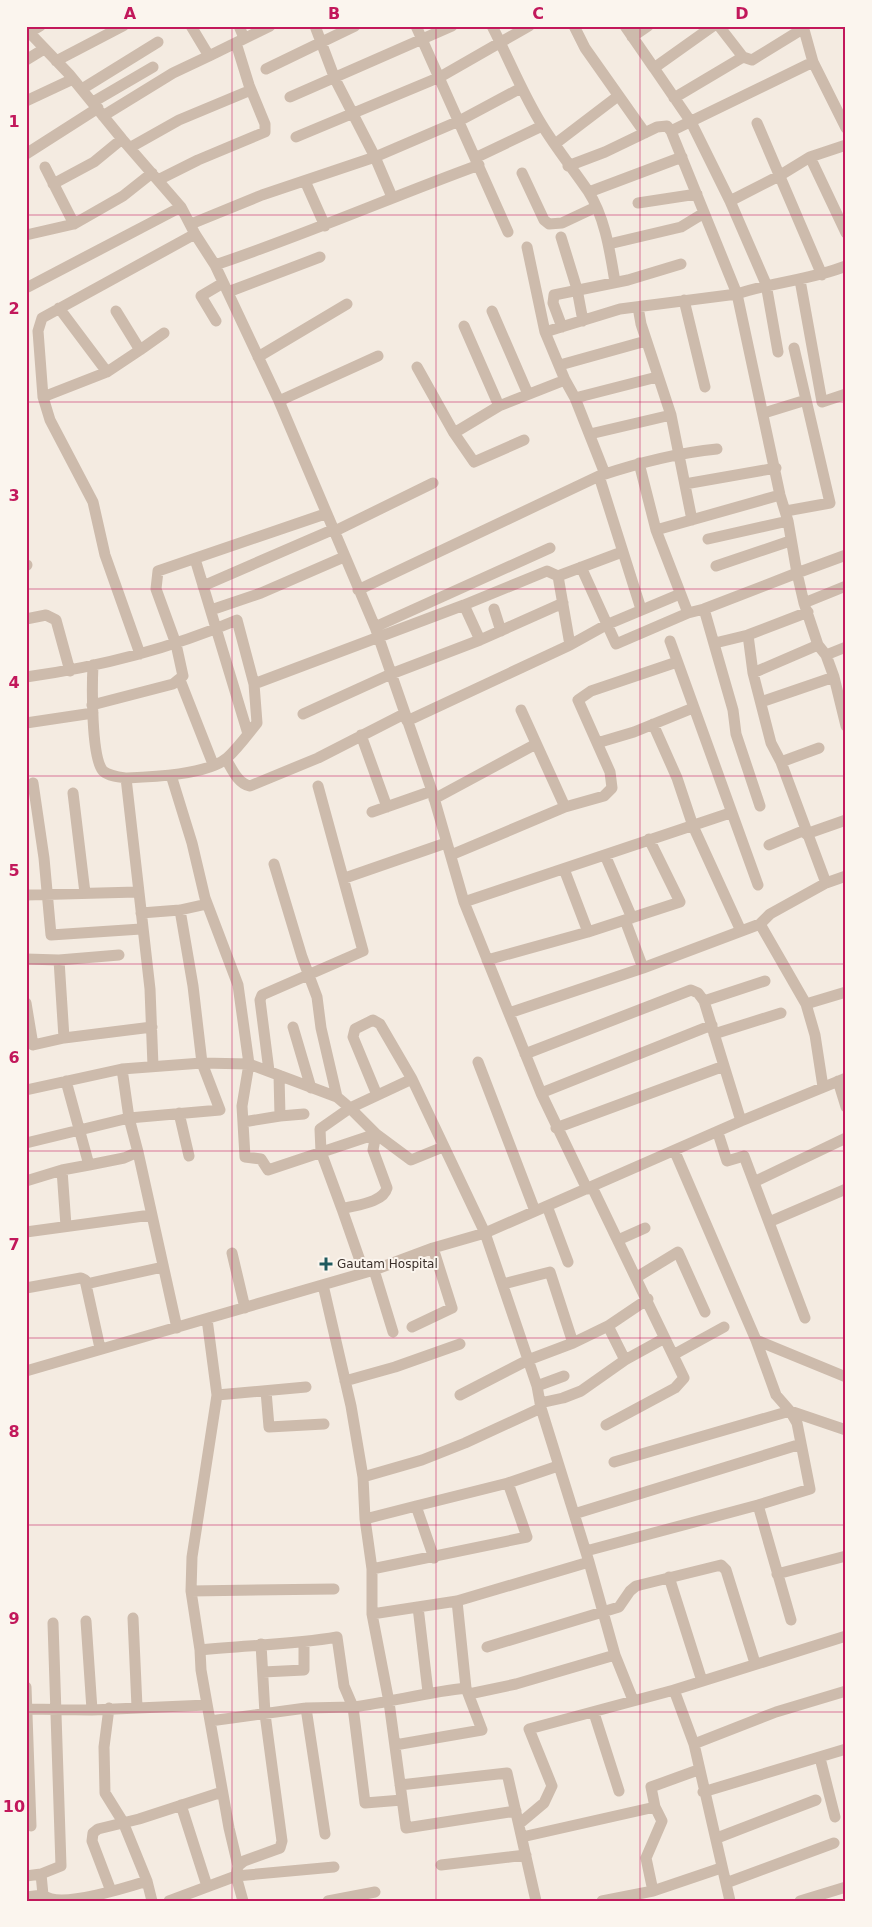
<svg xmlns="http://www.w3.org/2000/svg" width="872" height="1927" viewBox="0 0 872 1927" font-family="'DejaVu Sans',sans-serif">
<rect width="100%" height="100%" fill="#f4ebe1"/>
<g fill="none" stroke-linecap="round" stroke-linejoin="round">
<path stroke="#cdbbac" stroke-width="11" d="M191 26 209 56 270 26
M239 26 244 38
M315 26 335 79 375 157 392 197
M416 26 508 232
M492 26C509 59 522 93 542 125 556 148 573 169 588 191 605 217 610 252 615 282
M574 26 585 48 645 133
M625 26 654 68 713 26
M719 26 743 57 752 60 804 28
M803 26 813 62 846 128
M26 29 69 74 122 139 181 207 195 234 215 265 279 401 375 627 432 791 464 902 541 1093 587 1189
M28 33 40 26
M632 37 648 26
M26 60 44 49
M56 61 123 26
M654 68 691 122 730 201 766 284 778 352
M266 69 355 26
M82 89 158 42
M290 97 452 26
M674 98 743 57
M26 101 73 79
M93 102 153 67
M103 116 173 73 209 56
M757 123 822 275
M671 131 737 294C773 282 810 280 846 266
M296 137 440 77 529 26
M555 144 618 96
M131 147 179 120 251 90
M26 154 98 108
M810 157 846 233
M475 158 542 126
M568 166 605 152 657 127 667 126 671 131 813 62
M45 167 74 224
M522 173 544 220 549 224 562 223 596 207
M158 180 198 160 265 132V124L249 85 236 43
M305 181 325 226
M53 184 94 162 122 139
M589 192 682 157
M730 201 779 176 810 157 846 145
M638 203 697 194
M191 224 262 195 375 157 459 121 521 88
M26 235 74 224 123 196 152 173
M561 237 577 289 583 321
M609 244 681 227 704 213
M527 247 545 332
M215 265C305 235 391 197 479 165
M800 280 822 402 846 394
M28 287 181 207
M228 292 320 257
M684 300 705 387
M638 307 641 324 671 415 692 520
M59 308 107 372
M492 311 528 394
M216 321 201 296 223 283
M464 326 499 406
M562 327 553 303 554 295 628 280 681 264
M140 350 164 333
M258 357 347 304
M560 365 646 341
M417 367 454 433 474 462 524 440
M565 380 575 398 605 474
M43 397 107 372 140 350 116 311
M575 398 657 377
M279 401 378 356
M764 413 806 400
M454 433 499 406 565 380 545 332 620 309 737 294 780 495 788 521 797 573 846 555
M590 434 671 415
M639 463 656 530 688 613 704 609 797 573 804 603 818 645 826 655 834 677 846 726
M599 476 641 609
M685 484 776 468
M786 511 830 503 794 348
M656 530 780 495
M333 532 433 483
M708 539 788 521
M195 559 248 734
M26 565H27
M716 566 790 541
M581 567 616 644 688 613
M558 576 622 552
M203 586 332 530
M358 590 599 476C638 463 676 453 717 449
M804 603 846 586
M464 605 480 640 563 603
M494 609 501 631
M704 609 733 710 736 734 760 806
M211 610 261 593 344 557
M26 619 46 615 56 620 70 671
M375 627 550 548
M748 635 753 673 771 743 781 762 826 883 846 876
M670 641 758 885
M715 643 748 635 808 612
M140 654 105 555 93 502 50 420 43 397 38 331 42 318 195 234
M826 655 846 647
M93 665C92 685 91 757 103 771 109 776 118 777 126 778L150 989 153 1066
M753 673 818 645
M26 677C99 667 169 649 237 620L254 684 257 723C248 734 238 748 227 758 207 775 151 777 126 778
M180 680 213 764
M254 684 464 605 547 571 558 576 570 645 606 625 680 594
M761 702 834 677
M92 705 173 684 183 676 176 644 156 589 158 571 325 514
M521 710 565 807 604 796 612 788 610 772 578 700 591 691 677 662
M303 714 391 674 480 640
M407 721 570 645
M26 723 93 713
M653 724 677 778 693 826 741 931
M361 735 387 807
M597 743 634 732 693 708
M226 759C232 769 238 784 250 786L318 758 404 714
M781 762 819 748
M171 775 192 843 205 898 238 985 249 1064 242 1106 245 1157 261 1159 268 1170 376 1134 411 1160 443 1147
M33 783 44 858 51 935 141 929
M73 793 85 893
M434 799 536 744
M372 812 432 791
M806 834 846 820
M769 845 805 830
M451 855 565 807
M605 855 632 918
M274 864 302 957 317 997 321 1028 337 1097
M564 869 588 932
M345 878 446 843
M26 895 137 892
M464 902 730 813
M141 913 180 910 207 904
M625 920 643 968
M760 924 770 914 826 883
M26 959 59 960 119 955
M487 960 588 932 680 902 649 839
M704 1001 765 981
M26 1003 33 1045 64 1038 59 960
M806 1004 846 992
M509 1013 643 968 760 924 806 1004 815 1035 823 1087
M293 1027 311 1088
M714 1034 781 1013
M64 1038 152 1027
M525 1054 691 990 698 993 704 1001 741 1121
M478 1062 535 1211
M122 1069 129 1118 138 1152
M269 1071 260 1000 262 995 363 951 318 786
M279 1075 280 1116 304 1114
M66 1081 89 1165 124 1158 138 1152 177 1328
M838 1081 846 1107
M26 1090 122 1069 202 1063 193 986 180 910
M541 1093 712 1025
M377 1095 353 1037 355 1029 373 1020 380 1024 412 1079
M179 1113 189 1156
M243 1122 280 1116
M556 1128 724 1066
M718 1133 727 1161 744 1156 805 1318
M26 1143 129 1118 220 1110 202 1063 249 1064 337 1097 350 1108 376 1134 373 1150 387 1188C383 1203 355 1205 342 1209L364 1272
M62 1170 66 1226
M26 1181 62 1170 89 1165
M754 1182 846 1138
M592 1187 684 1378 675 1388 606 1425
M547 1206 568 1262
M342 1209 321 1152 320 1129 350 1108 412 1079 485 1233 537 1386 541 1408 589 1562 615 1655 633 1700
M769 1222 846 1189
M26 1232 151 1215
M618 1240 645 1228
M232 1253 245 1308
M374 1270 393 1332
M637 1277 678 1252 705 1312
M86 1284 163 1267
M503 1284 550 1272 573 1343 608 1326
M323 1285 351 1406 363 1477 365 1519 372 1569V1614
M26 1288 81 1278 85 1280 100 1348
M207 1319 217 1395 192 1557 191 1591 200 1650 201 1670 229 1828 238 1866 236 1876 243 1901
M412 1327 452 1308 433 1248
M756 1340 846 1377
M673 1355 724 1327
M625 1360 608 1326 648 1299
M26 1371 374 1270 433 1248 485 1233 741 1121 846 1078
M345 1381 395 1367 460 1344
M537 1386 564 1376
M266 1391 269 1427 324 1424
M217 1395 306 1387
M460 1395 528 1360 573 1343
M540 1403 563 1398 581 1391 625 1360 663 1339
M614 1462 790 1411 846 1430
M363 1477 422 1460 465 1443 541 1408
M758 1505 791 1620
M574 1514 801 1444
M365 1519 416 1506
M586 1551 758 1505 810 1489 797 1423 790 1411 776 1395 756 1340 675 1152
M434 1558 416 1506 508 1483 558 1466
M372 1569 527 1537 508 1483
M777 1574 846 1556
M669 1577 702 1681
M191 1591 334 1589
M418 1607 428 1692
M133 1618 137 1707
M86 1621 92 1710
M487 1647 619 1607 630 1591 636 1586 721 1565 726 1570 755 1663
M200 1650C246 1645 292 1645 337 1637L344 1686 353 1707C391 1702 428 1692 466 1688
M263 1672 304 1670V1643
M26 1687 31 1826
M674 1690 846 1636
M469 1694 516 1684 615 1655
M109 1708 104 1747 105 1793 123 1822 147 1881 152 1901
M306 1708 325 1834
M26 1709 92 1710 207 1705
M594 1713 619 1791
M210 1721 306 1708 353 1707 365 1803 402 1800
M694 1744 776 1712 846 1691
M395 1745 482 1730 466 1688 457 1601
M820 1758 835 1817
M400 1785 507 1773 536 1901
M703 1792 846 1749
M181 1805 207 1886
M516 1811 406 1828 389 1702 372 1614 457 1601 589 1562
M519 1824 544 1803 552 1786 529 1729 674 1690 694 1744 730 1901
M522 1837 655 1807
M717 1838 816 1800
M441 1865 526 1855
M238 1866 244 1861 280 1848 282 1841 265 1714 261 1644
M41 1874 43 1895C59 1909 128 1887 147 1881
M26 1876 41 1874 61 1866 53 1623
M726 1883 834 1843
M111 1891 92 1841 93 1833 98 1829 139 1819 222 1792
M653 1891 646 1858 662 1821 655 1807 651 1787 698 1770
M26 1897 43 1895
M169 1901 236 1876 334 1867
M328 1901 375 1892
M602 1901 653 1891 721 1868
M800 1901 846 1887"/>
</g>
<path fill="none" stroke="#c2185b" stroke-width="1" stroke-opacity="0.55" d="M232 26V1901M436 26V1901M640 26V1901M26 215H846M26 402H846M26 589H846M26 776H846M26 964H846M26 1151H846M26 1338H846M26 1525H846M26 1712H846"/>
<path fill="#1f5a5e" stroke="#fbf5ee" stroke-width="2" d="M323.5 1256.5h5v5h5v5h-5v5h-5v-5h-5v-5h5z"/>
<g text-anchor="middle" stroke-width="4" stroke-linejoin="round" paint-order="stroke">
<g font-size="12" fill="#3b302b" stroke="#fbf5ee" text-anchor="start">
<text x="337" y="1268">Gautam Hospital</text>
</g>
</g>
<rect width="872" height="1927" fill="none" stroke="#fbf5ee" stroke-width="55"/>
<rect x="28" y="28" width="816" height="1872" fill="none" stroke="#c2185b" stroke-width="2"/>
<g font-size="16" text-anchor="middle" font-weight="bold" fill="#c2185b">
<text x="130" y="19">A</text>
<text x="334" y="19">B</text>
<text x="538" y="19">C</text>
<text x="742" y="19">D</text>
<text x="14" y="127">1</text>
<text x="14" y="314">2</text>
<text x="14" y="501">3</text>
<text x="14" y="688">4</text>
<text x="14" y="876">5</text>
<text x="14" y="1063">6</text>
<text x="14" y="1250">7</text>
<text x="14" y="1437">8</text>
<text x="14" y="1624">9</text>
<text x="14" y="1812">10</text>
</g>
</svg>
